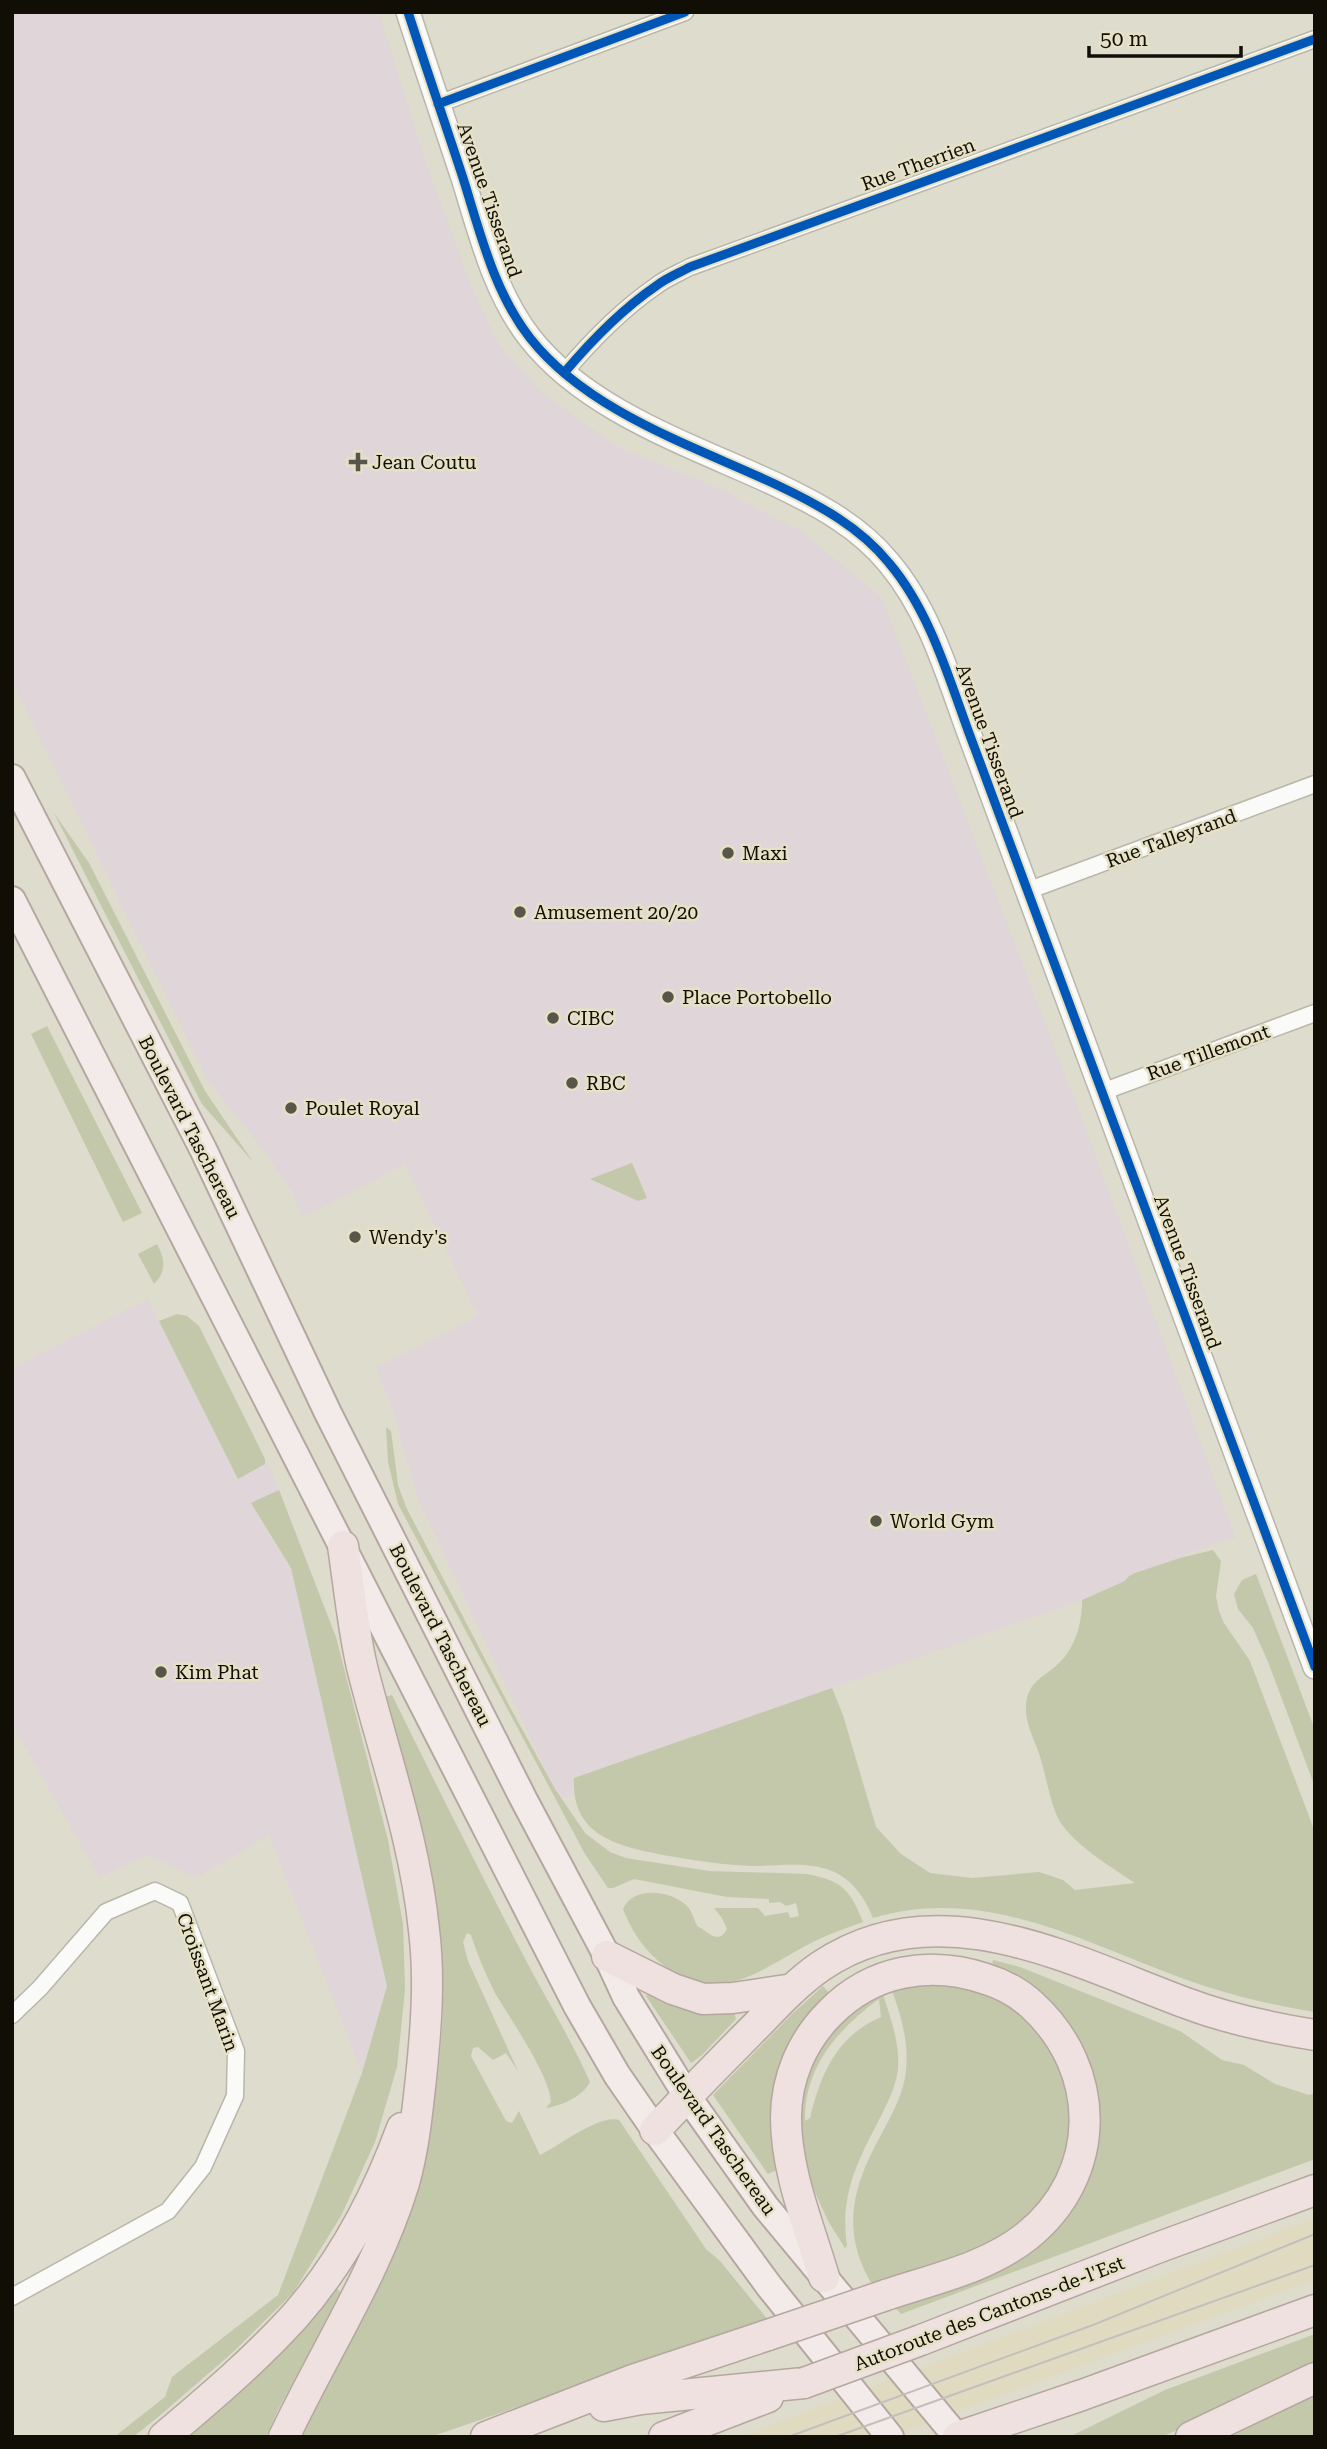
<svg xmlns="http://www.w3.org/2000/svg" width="1327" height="2449" viewBox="0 0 1327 2449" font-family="'Roboto Serif',serif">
<rect width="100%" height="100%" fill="#dedccd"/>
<path fill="#e0d5d8" d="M12 12H379L424 157 473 291 499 345 541 392 618 447 725 491 802 532 882 598 1084 1124 1236 1539 1232 1538 1192 1552 1082 1600 832 1688 559 1799 418 1499 393 1410 376 1367 478 1316 405 1164 302 1218 294 1195 265 1152 206 1078 12 681Z
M148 1299 238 1478 265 1464V1459L279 1490 251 1504 291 1568 387 1986 362 2073 269 1835 197 1878 148 1855 99 1877 12 1724V1368Z"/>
<path fill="#dfdac0" d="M1315 2218V2280L888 2437H740Z"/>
<path fill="#c2c8a9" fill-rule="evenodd" d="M54 813 89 863 205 1091 253 1162 202 1104Z
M47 1026 142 1213 123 1222 31 1034Z
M632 1163 647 1198 638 1201 590 1179Z
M157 1244C165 1259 167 1271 154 1284L138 1254Z
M177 1314 187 1316 199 1326 265 1459V1464L238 1479 159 1321Z
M386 1427 391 1431 398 1485 406 1507 510 1707 555 1789 585 1833 610 1852 626 1858 709 1871 807 1874C842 1881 850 1889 863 1922 846 1928 829 1934 813 1942 787 1955 763 1973 735 1981 684 1996 639 1953 623 1909 633 1886 671 1890 687 1906 692 1911 694 1919 697 1926 708 1931 718 1946 727 1929L722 1918 714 1908H758L765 1916 788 1912 790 1918 799 1916 796 1903 786 1906 780 1902 769 1903V1899L727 1897 634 1879 613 1888H608L585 1854 398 1504 388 1462Z
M279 1490 336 1637 388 1840 403 1924 405 1990 397 2067 375 2142 341 2216 293 2293 232 2353 157 2418 133 2437H114L165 2397 172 2377 278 2295 362 2073 387 1986 291 1568 251 1503Z
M1213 1550 1221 1561 1216 1596 1219 1611 1224 1623 1250 1661 1315 1832V2012C1280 2006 1245 1999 1211 1988 1099 1953 996 1882 873 1918 865 1898 853 1880 832 1871 808 1861 779 1866 753 1866 724 1865 697 1861 669 1856 621 1847 571 1838 574 1778L832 1688 843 1715 876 1827 901 1854 930 1873 972 1878 1039 1872 1063 1880 1075 1890 1135 1883C1113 1868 1068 1842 1056 1814 1048 1793 1045 1769 1037 1748 1030 1731 1021 1711 1029 1692 1033 1682 1043 1676 1051 1670 1074 1653 1082 1627 1082 1600L1125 1581 1129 1576 1135 1573 1180 1558Z
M1256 1574 1315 1730V1787L1268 1662 1253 1628 1238 1609 1234 1594 1242 1580Z
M392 1695C434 1780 476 1865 520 1949 543 1994 570 2037 590 2082 582 2097 563 2105 546 2108L551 2102C550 2075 508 2016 494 1991 485 1973 477 1954 471 1935L467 1933 463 1942 468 1961 518 2071 506 2053 493 2060 478 2047 473 2048 471 2056 506 2121 512 2123 519 2111 540 2155C559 2146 599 2114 619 2120L706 2249 720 2261 769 2321 430 2437H298L427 2134C444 2058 449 1977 435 1900 422 1832 402 1764 385 1697Z
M993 1960 1020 1967 1180 2031 1222 2060 1244 2065 1275 2084 1309 2095 1315 2093V2159L901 2314 891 2303 1043 2238 1089 2067 1077 2038 1060 2015 992 1966Z
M937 1981 999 1997 1036 2026 1066 2080 1071 2118 1064 2162 1057 2181 1043 2200 1028 2216 1009 2231 974 2251 873 2286C840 2232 852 2187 881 2135 891 2116 904 2093 906 2071 909 2041 901 2015 891 1988Z
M823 1986 829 1993 814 2010 779 2169 768 2174 713 2095 791 2015Z
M651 1991 733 2008 736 2019 702 2055 691 2063 646 1996Z
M882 1991C890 2017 900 2042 898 2069 896 2088 885 2108 877 2124 855 2166 840 2198 847 2246L845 2248 828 2221 810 2181 804 2163 798 2121 806 2071 837 2022ZM879 1999 881 2017C837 2036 821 2073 810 2118L805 2121C804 2067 838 2029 879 1999Z
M331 2284 341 2292 277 2412 266 2437H179Z
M1315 2334V2363L1162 2437H1069L1165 2390Z
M1315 2395V2437H1230Z"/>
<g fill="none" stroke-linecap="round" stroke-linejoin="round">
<defs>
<path id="street" d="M438 104 685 12
M564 373C591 341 621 310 656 286 666 278 679 273 690 267L1315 39
M1027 891 1315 784
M1102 1092 1315 1013
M12 2015 40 1988 106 1912 155 1891 180 1903 236 2051 235 2096 203 2167 168 2211 12 2297"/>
<path id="secondary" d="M408 12C426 68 445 123 463 178 480 232 494 292 530 338 588 412 694 446 777 485 819 505 860 527 889 563 933 615 951 687 975 749L1315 1667"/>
<path id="primary" d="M12 778 203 1149 328 1413 524 1800 607 1956 626 1997 687 2096 765 2206 957 2437
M12 900 577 2006 617 2075 655 2130 769 2286 890 2437"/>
<path id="highway" d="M607 1956 673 1989 703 1999 733 1998 793 1989
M655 2130C688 2095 721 2061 755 2027 776 2006 796 1983 821 1966 938 1887 1072 1961 1186 2003 1228 2019 1271 2028 1315 2035
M824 2277C809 2226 786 2172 786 2118 786 2078 802 2041 830 2013 872 1970 930 1960 986 1979 1002 1984 1019 1993 1032 2005 1103 2070 1103 2175 1027 2236 987 2268 933 2279 886 2295
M921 2340 1157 2248 1315 2190
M604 2406 641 2399 804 2383
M164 2437C209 2399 255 2360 294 2317 342 2263 377 2196 402 2128
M284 2437C324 2352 377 2272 404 2183 414 2148 417 2113 421 2078 426 2029 430 1979 424 1930 415 1840 384 1755 362 1667 353 1628 349 1586 343 1546
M486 2437 633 2380 768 2335
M664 2437 768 2397
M958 2437 1082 2395 1315 2310
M1191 2437 1315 2378"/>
</defs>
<use href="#street" stroke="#b9b7ab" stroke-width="19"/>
<use href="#secondary" stroke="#b9b7ab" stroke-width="26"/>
<use href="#primary" stroke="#b5a79f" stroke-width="30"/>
<use href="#highway" stroke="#b5a79f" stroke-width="33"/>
<use href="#street" stroke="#fafaf8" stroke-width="16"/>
<use href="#secondary" stroke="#fafaf8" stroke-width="23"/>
<use href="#primary" stroke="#f3ebe9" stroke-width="26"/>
<use href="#highway" stroke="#eee1df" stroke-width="30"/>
<path stroke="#c1c0bc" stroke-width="2" d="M788 2437 1093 2325 1315 2234
M835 2437 1315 2265"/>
<defs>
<path id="highway-bridge" d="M768 2335 886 2295
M804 2383 921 2340"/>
</defs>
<use href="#highway-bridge" stroke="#b5a79f" stroke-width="33" stroke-linecap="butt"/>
<use href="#highway-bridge" stroke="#eee1df" stroke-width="30"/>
<defs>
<path id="cycleway" d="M408 12C426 68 445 123 463 178 480 232 494 292 530 338 588 412 694 446 777 485 819 505 860 527 889 563 933 615 951 687 975 749L1315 1667
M438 104 685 12
M564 373C591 341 621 310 656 286 666 278 679 273 690 267L1315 39"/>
</defs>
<use href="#cycleway" stroke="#e6e1c5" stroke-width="13"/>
<use href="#cycleway" stroke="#0057b8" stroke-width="9"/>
</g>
<g fill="#58564b" stroke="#e6e1c5" stroke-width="2.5">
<path d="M354.5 451.5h7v7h7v7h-7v7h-7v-7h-7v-7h7z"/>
<circle cx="728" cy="853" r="7"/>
<circle cx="520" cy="912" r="7"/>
<circle cx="668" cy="997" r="7"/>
<circle cx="553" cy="1018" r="7"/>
<circle cx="572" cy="1083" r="7"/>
<circle cx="291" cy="1108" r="7"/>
<circle cx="355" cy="1237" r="7"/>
<circle cx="876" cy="1521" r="7"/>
<circle cx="161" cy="1672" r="7"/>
</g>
<g text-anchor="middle" stroke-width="5" stroke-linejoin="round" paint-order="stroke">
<g font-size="19" fill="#100e05" stroke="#e6e1c5">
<text transform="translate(918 164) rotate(-20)" y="7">Rue Therrien</text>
<text transform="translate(490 200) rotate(71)" y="7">Avenue Tisserand</text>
<text transform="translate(990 741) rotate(70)" y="7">Avenue Tisserand</text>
<text transform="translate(1171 838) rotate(-20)" y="7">Rue Talleyrand</text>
<text transform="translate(1208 1052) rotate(-20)" y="7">Rue Tillemont</text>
<text transform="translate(190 1127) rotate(63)" y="7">Boulevard Taschereau</text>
<text transform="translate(1188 1272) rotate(70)" y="7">Avenue Tisserand</text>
<text transform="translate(441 1635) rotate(63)" y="7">Boulevard Taschereau</text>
<text transform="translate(208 1982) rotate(70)" y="7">Croissant Marin</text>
<text transform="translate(714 2130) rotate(55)" y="7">Boulevard Taschereau</text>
<text transform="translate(989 2313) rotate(-21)" y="7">Autoroute des Cantons-de-l'Est</text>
</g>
<g font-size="19" fill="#100e05" stroke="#e6e1c5" text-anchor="start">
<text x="372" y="469">Jean Coutu</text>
<text x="742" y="860">Maxi</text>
<text x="534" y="919">Amusement 20/20</text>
<text x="682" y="1004">Place Portobello</text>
<text x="567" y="1025">CIBC</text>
<text x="586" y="1090">RBC</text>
<text x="305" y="1115">Poulet Royal</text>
<text x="369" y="1244">Wendy's</text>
<text x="890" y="1528">World Gym</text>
<text x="175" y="1679">Kim Phat</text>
</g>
</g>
<rect width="1327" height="2449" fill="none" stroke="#100e05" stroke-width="28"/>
<path d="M1089 46v10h152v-10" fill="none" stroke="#100e05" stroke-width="3.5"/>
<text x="1100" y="46" font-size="21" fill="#100e05" stroke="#e6e1c5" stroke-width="5" paint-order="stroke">50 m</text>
</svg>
